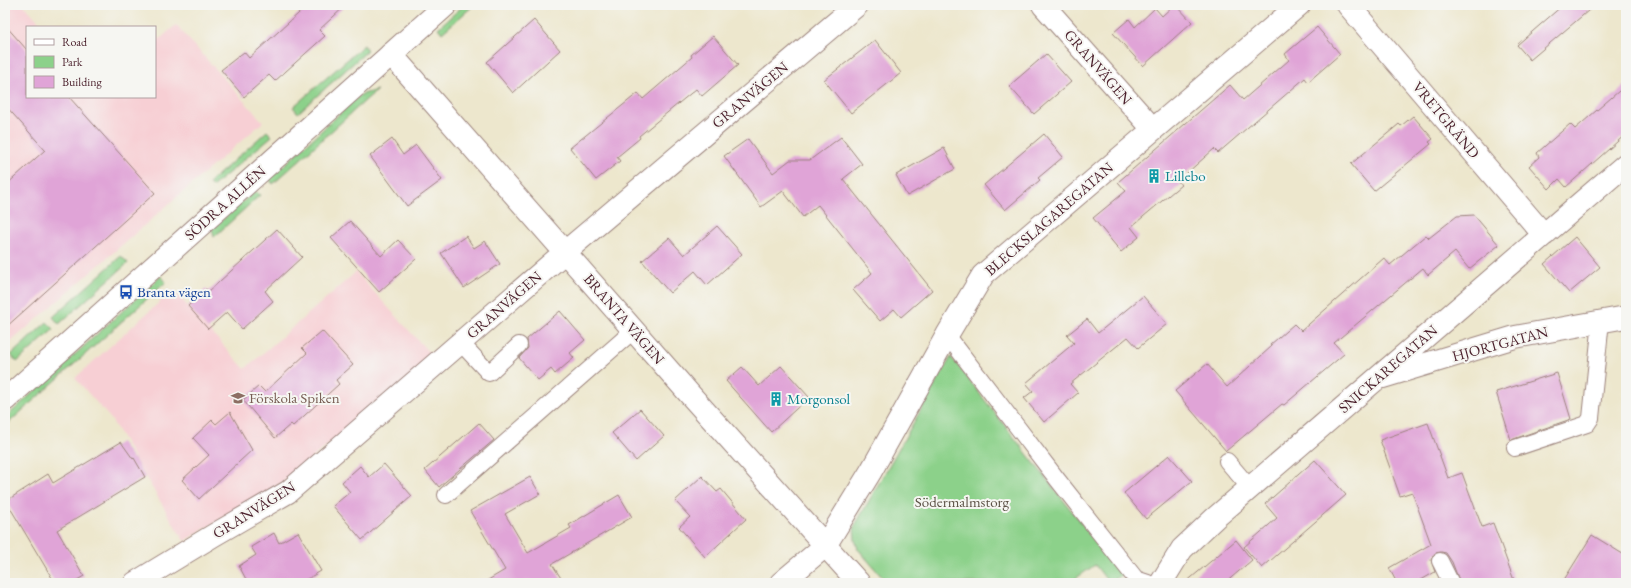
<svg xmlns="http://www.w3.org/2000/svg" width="1631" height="588" viewBox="0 0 1631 588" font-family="'EB Garamond',serif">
<rect width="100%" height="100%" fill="#f6f6f2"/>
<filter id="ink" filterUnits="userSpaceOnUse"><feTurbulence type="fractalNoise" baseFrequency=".025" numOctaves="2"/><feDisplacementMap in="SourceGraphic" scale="8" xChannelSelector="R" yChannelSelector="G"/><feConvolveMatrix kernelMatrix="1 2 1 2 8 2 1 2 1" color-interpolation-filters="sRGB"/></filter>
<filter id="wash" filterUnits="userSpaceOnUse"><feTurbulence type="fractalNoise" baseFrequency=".012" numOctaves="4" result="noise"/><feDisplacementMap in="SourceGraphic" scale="16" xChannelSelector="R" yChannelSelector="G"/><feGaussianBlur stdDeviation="0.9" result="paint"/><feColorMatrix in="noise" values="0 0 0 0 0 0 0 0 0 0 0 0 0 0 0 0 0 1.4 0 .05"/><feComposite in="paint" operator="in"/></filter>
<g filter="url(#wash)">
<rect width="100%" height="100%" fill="#ede7cd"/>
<path fill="#f7cfd4" d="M11 5H24L44 27H27V97H155V43L176 25 263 122 5 347V10Z
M356 272 433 357 282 483 184 541 111 419 75 378 173 290 245 369Z"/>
<path fill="#8cd18a" stroke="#6b785a" d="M464 5H474L442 33 438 28Z
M364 45 367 51 298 113 293 107Z
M377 90 273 184 269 179 360 95Z
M267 131 272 136 212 187 209 183Z
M255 191 260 195 214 237 212 229Z
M121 256 128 263 59 324 53 317Z
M161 276 166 282 5 426V418Z
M47 322 54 329 17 362 11 355Z
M951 357 1122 575 1109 583 1095 565 1069 583H887L858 549 855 540 854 527Z"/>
<g id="blocks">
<path fill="#e0a4d7" d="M308 5H346L319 30 325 36 275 81 269 75 244 97 221 70 244 52 249 58Z
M1174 5H1176L1192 22 1143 66 1113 33 1129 19 1135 27 1155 8 1162 16Z
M1563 5H1595L1530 60 1517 45Z
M534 20 560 50 513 93 487 62Z
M5 25 27 50V97H69L155 193 5 328V186L45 150 5 105Z
M1317 27 1340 54 1308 82 1305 78 1218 153 1214 149 1178 181 1181 185 1131 227 1139 237 1121 252 1093 218 1126 191 1118 182 1230 85 1243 100 1289 60 1285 54Z
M713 36 738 65 702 96 696 89 639 136 640 138 617 157 620 161 596 180 570 148 638 93 643 99 692 57 691 55Z
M875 40 901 73 851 113 824 80Z
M1046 54 1071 82 1034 114 1009 86Z
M1626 85V134L1566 187 1559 179 1549 189 1529 166 1539 157 1537 153 1570 124 1575 129Z
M1413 116 1433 139 1429 142 1431 144 1374 191 1351 164 1399 124 1401 126Z
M1044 134 1063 157 1038 178 1040 180 1005 210 984 185Z
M841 137 862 164 843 179 932 290 901 317 894 309 880 321 853 290 872 273 818 205 803 217 783 191 761 207 724 156 748 139 773 173 790 160H810Z
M392 139 403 155 416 145 442 180 407 206 370 156Z
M944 148 955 169 907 196 896 175Z
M1474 215 1499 245 1469 269 1455 252 1428 275 1423 268 1334 343 1344 354 1284 405 1282 404 1226 451 1175 391 1207 364 1227 387 1272 346 1270 345 1294 324 1301 331 1384 258 1390 265 1426 235 1429 238 1457 216Z
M350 221 381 256 398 240 416 259 379 292 331 238Z
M717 226 742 254 707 285 695 271 670 293 642 261 669 238 684 255Z
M277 229 302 257 265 291 273 301 242 329 227 312 208 329 188 306 206 289 208 292Z
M466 236 474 248 485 241 500 264 464 288 441 253Z
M1575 237 1600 267 1569 293 1544 264Z
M1143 296 1167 324 1138 348 1128 337 1070 384 1078 393 1044 422 1024 398 1033 391 1026 383 1074 343 1067 335 1087 319 1098 333Z
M560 311 585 340 570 353 574 358 555 374 551 369 538 380 519 358 528 348 527 339Z
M322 331 353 365 336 380 339 384 293 426 291 424 275 438 243 400 259 386 265 392 307 353 302 348Z
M781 366 809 397 771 432 726 381 742 367 759 386Z
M1557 373 1571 419 1511 440 1496 392Z
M640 409 664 436 636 461 612 433Z
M230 412 252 450 199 499 182 480 209 455 193 438 212 420 216 424Z
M479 423 494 440 439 487 425 470Z
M1428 423 1448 478 1462 473 1482 527 1493 523 1515 583H1460L1452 562 1446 553 1441 552 1435 553 1431 560 1435 572 1416 583H1397L1389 568 1431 544 1412 492 1400 496 1380 440Z
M121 442 133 459 134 458 145 477 57 530 84 576 72 583H55L6 501 48 474 53 483Z
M1169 455 1192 481 1146 519 1124 493Z
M1315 460 1346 495 1262 568 1244 547 1277 518 1265 504Z
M384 464 412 496 362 540 333 506 350 492 342 482 360 466 369 477Z
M702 476 717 492 721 489 746 519 705 557 679 527 690 517 675 501Z
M530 477 540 494 505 514 528 553 571 528 569 525 619 495 632 517 552 564 564 583H483L505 570 470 511Z
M298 532 321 571 300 583H248L239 566 256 555 251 547 274 533 279 543Z
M1592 535 1626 556V583H1562Z
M1236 540 1252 560 1225 583H1185Z"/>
</g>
</g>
<g filter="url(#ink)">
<use href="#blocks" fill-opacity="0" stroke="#9c837c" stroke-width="1"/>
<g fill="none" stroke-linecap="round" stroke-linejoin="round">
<defs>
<path id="lane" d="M947 335 1057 479 1136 579 1148 583
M461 343 489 373 519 345
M1515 448 1587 424 1591 418 1601 321
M1227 461 1250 488
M446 495 634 330
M1440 561 1451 583"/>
<path id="street" d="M1043 5 1153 129
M1348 5 1544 235
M391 54 693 398 859 583
M1383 377 1515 337 1626 317
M135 583 214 535 288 492 565 252 857 5
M781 583 825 546 871 471 947 335 983 275 1299 5
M1161 583 1182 549 1215 518 1626 164"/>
<path id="secondary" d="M5 400 446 5"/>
</defs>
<use href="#lane" stroke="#9c837c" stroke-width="18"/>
<use href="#street" stroke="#9c837c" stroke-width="24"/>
<use href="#secondary" stroke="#9c837c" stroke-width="24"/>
<use href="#lane" stroke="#fff" stroke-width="16"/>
<use href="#street" stroke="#fff" stroke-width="22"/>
<use href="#secondary" stroke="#fff" stroke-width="22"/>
</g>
</g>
<defs>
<symbol id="building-bare" viewBox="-9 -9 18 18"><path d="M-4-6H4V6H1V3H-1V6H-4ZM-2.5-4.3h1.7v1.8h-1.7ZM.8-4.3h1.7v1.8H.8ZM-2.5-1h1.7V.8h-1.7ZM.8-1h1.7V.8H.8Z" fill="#0f9aa8" stroke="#f6f6f2" stroke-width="2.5" paint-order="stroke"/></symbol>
<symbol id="bus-bare" viewBox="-9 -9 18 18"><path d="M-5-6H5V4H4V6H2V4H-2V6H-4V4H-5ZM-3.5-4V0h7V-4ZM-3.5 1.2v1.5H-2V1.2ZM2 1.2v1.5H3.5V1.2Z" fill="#1a4fb4" stroke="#f6f6f2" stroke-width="2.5" paint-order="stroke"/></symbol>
<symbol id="school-bare" viewBox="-9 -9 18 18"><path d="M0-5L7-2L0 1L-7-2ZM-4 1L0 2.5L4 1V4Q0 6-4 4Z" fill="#8d6e63" stroke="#f6f6f2" stroke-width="2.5" paint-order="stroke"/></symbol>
</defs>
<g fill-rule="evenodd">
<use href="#building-bare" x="1144" y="166" width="20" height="20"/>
<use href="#bus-bare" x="116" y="282" width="20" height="20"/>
<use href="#school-bare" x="228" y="388" width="20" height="20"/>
<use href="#building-bare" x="766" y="389" width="20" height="20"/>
</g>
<g text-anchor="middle" stroke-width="4" stroke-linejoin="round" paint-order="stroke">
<g font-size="15" fill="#4a1f2b" stroke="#f6f6f2">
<text transform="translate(1098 67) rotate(49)" y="5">GRANVÄGEN</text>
<text transform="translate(750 95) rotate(-40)" y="5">GRANVÄGEN</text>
<text transform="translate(1446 120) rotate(50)" y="5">VRETGRÄND</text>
<text transform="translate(225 203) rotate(-42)" y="5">SÖDRA ALLÉN</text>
<text transform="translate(1049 219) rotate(-41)" y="5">BLECKSLAGAREGATAN</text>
<text transform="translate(504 305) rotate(-41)" y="5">GRANVÄGEN</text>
<text transform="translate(624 319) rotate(49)" y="5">BRANTA VÄGEN</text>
<text transform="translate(1500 344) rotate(-15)" y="5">HJORTGATAN</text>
<text transform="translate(1388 369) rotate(-41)" y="5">SNICKAREGATAN</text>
<text transform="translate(254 510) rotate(-32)" y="5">GRANVÄGEN</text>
</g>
<g font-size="15" fill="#0d838f" stroke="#f6f6f2" text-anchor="start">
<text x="1165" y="181">Lillebo</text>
<text x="787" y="404">Morgonsol</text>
</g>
<g font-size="15" fill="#164399" stroke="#f6f6f2" text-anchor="start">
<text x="137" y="297">Branta vägen</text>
</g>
<g font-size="15" fill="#785e54" stroke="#f6f6f2" text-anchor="start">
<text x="249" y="403">Förskola Spiken</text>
</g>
<g font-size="15" fill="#5e5448" stroke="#f6f6f2">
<text x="962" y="507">Södermalmstorg</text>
</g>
</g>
<rect width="1631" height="588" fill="none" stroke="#f6f6f2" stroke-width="20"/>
<rect x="26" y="26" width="130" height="72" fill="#f6f6f2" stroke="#b1a0a2"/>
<rect x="34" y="39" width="20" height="6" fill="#ffffff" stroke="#b1a0a2"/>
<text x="62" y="46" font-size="12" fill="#4a1f2b">Road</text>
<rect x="34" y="56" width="20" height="12" fill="#8cd18a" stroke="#b1a0a2"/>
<text x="62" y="66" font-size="12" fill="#4a1f2b">Park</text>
<rect x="34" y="76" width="20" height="12" fill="#e0a4d7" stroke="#b1a0a2"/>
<text x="62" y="86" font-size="12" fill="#4a1f2b">Building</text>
</svg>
